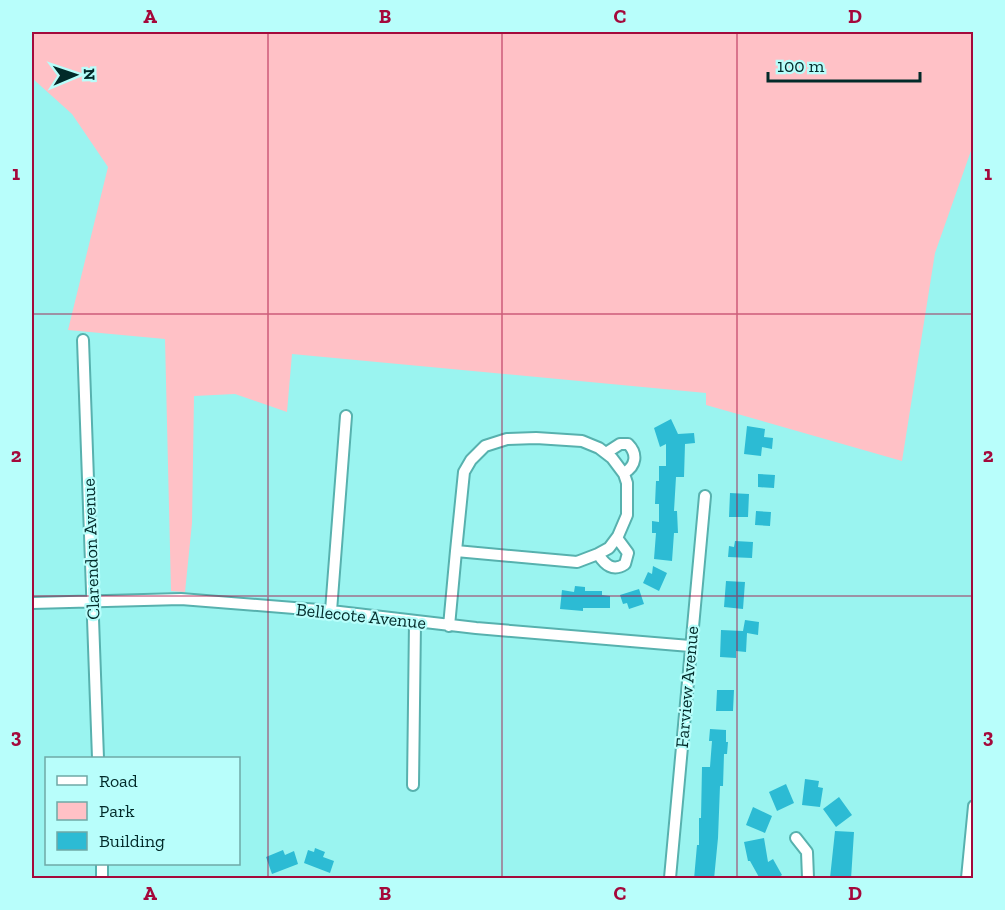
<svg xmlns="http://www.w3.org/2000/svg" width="1005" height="910" viewBox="0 0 1005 910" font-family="'Zilla Slab',serif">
<rect width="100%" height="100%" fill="#9af4f0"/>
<path fill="#ffc1c6" d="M32 32H973V145L935 253 902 461 706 405V393L292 354 287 412 235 394 194 396 192 523 185 592 171 591 165 339 68 330 108 167 72 114 32 78Z"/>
<path fill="#2cbbd4" d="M671 419 678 434 694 433 695 443 685 444 684 477H676L674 511H677L678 533H674L672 561 654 559 656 533H652V521L659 522V504H655L656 481H659V466H666V444L660 447 654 428Z
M747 426 765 429 764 437 773 438 772 449 762 447 761 456 744 454Z
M758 474 775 475 774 488 758 487Z
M730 493 749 494 748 517H729Z
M756 511 771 512 770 526 755 525Z
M735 541 753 542 752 558 728 557 729 546 734 547Z
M653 566 667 573 659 591 643 583 648 572 652 574Z
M726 581 745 582 743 609 724 607Z
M575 586 585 587V591H602V595L610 596V608H583V611L560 609 562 590 574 592Z
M639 589 644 604 629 609 627 603 623 604 620 595Z
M745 620 759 622 758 635 747 633 746 652 736 651V658L720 657 721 630 743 631Z
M717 690H734L733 711H716Z
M710 729 726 730V742H728L727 754H724L723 786H720L718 838 714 879H694L697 845H699V818H701L702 767H710L712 741H709Z
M805 779 819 781 818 787 823 788 820 807 802 805Z
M786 784 794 803 777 811 769 792Z
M839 797 852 815 836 827 823 809Z
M753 807 772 816 765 833 746 825Z
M835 831 854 832 851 879 830 878Z
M764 838 768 862 773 859 782 875 776 879H760L750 861H748L744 842Z
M315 848 325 852 323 857 334 861 330 873 304 863 308 850 314 852Z
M283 850 285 855 294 851 298 864 272 874 266 857Z"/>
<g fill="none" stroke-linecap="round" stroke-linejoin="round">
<defs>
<path id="minor" d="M83 340 98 758
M606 453 620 444H628C638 454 636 466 624 473
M598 554C605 565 613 572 625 564L628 553 617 538
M32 603 181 599 331 611 476 628 690 646
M331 611 346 416
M449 626 456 551 464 472 471 460 485 446 507 439 536 438 582 441 599 448 612 458 624 474 627 483V515L618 536 609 548 598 554 577 562 456 551
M413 785 415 622
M796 838 807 852 808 878
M102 864V878
M670 878 705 496
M967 878 974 806"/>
</defs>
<use href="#minor" stroke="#57b1ae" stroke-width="14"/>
<use href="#minor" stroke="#fff" stroke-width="10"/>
</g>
<path fill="none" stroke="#a4093b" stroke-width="1.5" stroke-opacity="0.55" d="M268 32V878M502 32V878M737 32V878M32 314H974M32 596H974"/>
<g text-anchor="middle" stroke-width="4.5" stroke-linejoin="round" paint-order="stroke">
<g font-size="18" fill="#022a29" stroke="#b8fefb">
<text transform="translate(91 549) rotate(-92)" y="6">Clarendon Avenue</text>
<text transform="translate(361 616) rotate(6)" y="6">Bellecote Avenue</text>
<text transform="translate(687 687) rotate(-85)" y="6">Farview Avenue</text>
</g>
</g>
<rect width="1005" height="910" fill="none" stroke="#b8fefb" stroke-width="66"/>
<rect x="45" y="757" width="195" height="108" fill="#b8fefb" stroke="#6fa9a7" stroke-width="1.5"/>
<rect x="57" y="776" width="30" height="9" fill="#ffffff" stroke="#6fa9a7" stroke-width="1.5"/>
<text x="99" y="787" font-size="18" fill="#022a29">Road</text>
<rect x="57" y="802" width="30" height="18" fill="#ffc1c6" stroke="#6fa9a7" stroke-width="1.5"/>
<text x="99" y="817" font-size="18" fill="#022a29">Park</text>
<rect x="57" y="832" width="30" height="18" fill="#2cbbd4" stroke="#6fa9a7" stroke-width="1.5"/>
<text x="99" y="847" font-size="18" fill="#022a29">Building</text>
<g transform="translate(75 75) rotate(88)" stroke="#b8fefb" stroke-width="4.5" paint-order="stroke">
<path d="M0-4.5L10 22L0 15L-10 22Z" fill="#022a29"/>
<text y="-9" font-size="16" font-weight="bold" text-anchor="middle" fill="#022a29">N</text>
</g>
<path d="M768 72v9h152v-9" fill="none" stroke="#022a29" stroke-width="3"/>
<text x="777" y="72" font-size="18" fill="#022a29" stroke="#b8fefb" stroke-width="4.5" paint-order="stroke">100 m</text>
<rect x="33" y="33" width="939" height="844" fill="none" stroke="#a4093b" stroke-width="2"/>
<g font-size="20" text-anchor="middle" font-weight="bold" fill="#a4093b">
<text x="150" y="23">A</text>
<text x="385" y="23">B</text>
<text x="620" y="23">C</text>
<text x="855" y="23">D</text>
<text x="16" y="180">1</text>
<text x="988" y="180">1</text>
<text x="16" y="462">2</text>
<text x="988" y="462">2</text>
<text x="16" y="743">3</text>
<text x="988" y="743">3</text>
<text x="150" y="900">A</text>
<text x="385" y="900">B</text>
<text x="620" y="900">C</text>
<text x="855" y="900">D</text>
</g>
</svg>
